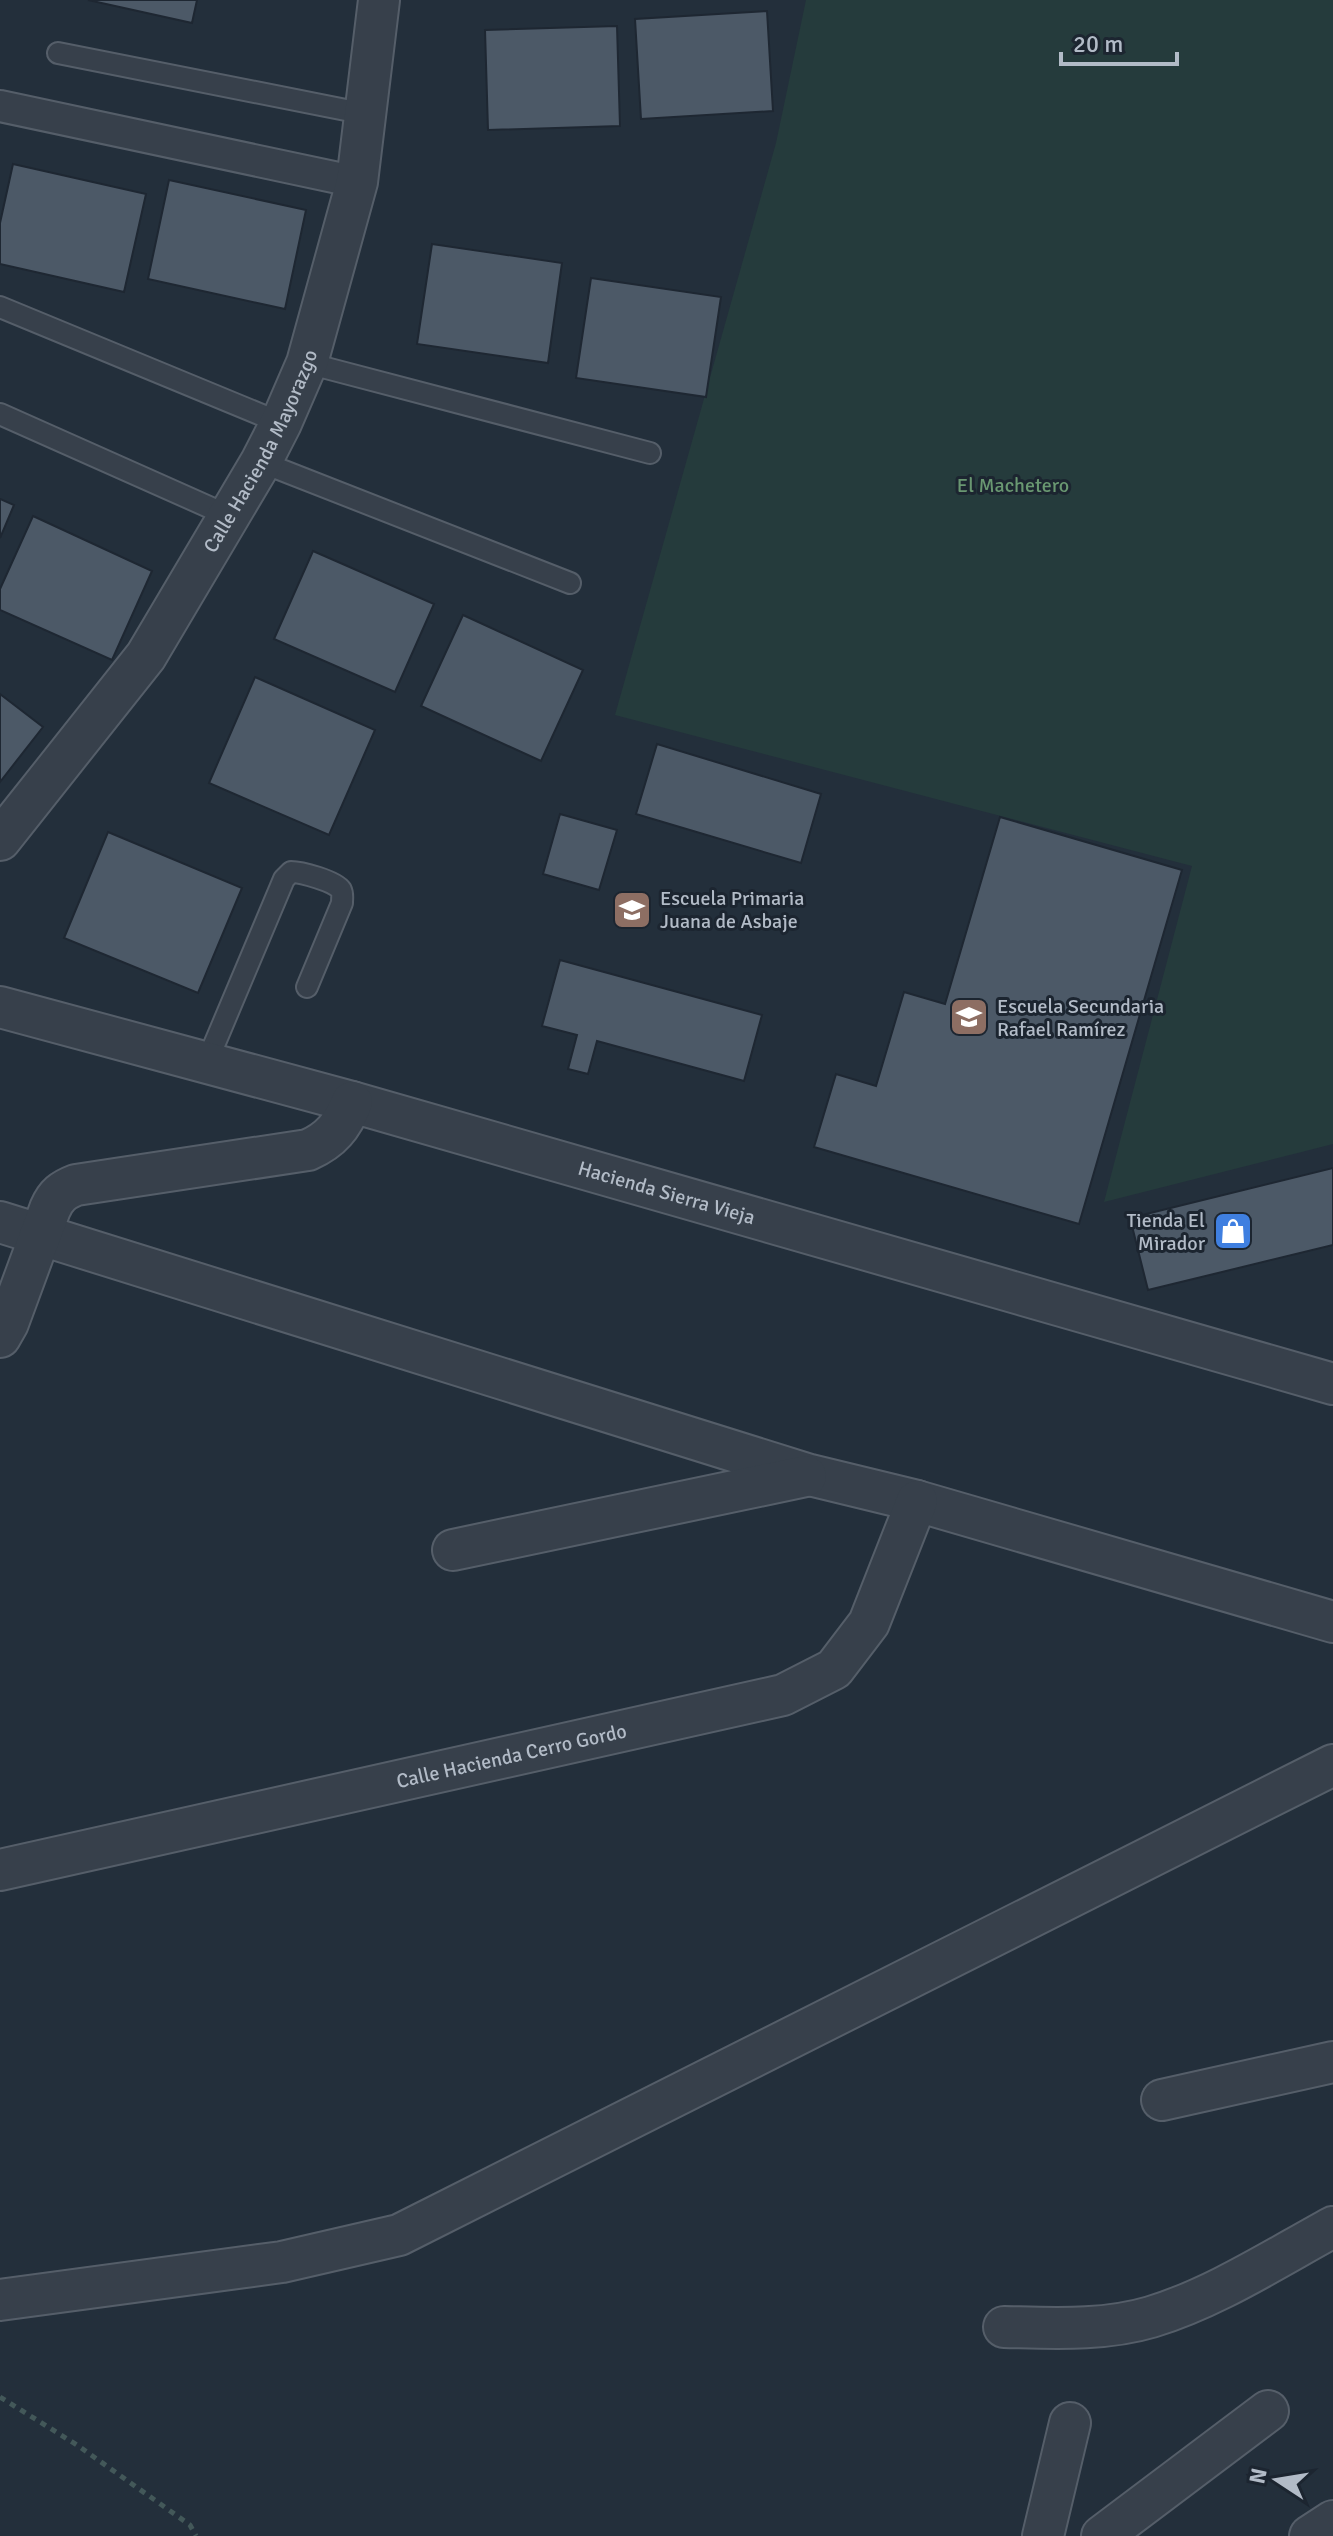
<svg xmlns="http://www.w3.org/2000/svg" width="1333" height="2536" viewBox="0 0 1333 2536" font-family="Signika,sans-serif">
<rect width="100%" height="100%" fill="#232f3b"/>
<path fill="#253b3c" d="M806 0H1333V1144L1104 1202 1192 866 615 715 776 143Z"/>
<path fill="#4c5967" stroke="#1e2732" stroke-width="2" d="M88 0H197L192 23Z
M767 11 773 111 641 119 635 19Z
M617 26 620 126 488 130 485 30Z
M13 164 146 194 124 292 0 264V223Z
M169 180 306 210 285 309 148 279Z
M432 244 562 263 548 363 417 344Z
M591 278 721 297 706 397 576 378Z
M0 499 14 505 0 538Z
M33 516 152 571 112 660 0 610V589Z
M313 551 434 604 395 692 274 639Z
M463 615 583 670 541 761 421 706Z
M255 677 375 730 329 835 209 783Z
M0 694 43 727 0 782Z
M657 744 821 794 801 863 636 814Z
M560 814 617 830 599 890 543 874Z
M1000 817 1182 870 1079 1224 814 1147 836 1074 876 1086 904 992 945 1004Z
M108 832 242 888 198 993 64 938Z
M560 960 762 1015 744 1081 597 1041 588 1074 568 1069 577 1035 542 1026Z
M1333 1168V1245L1148 1290 1130 1218Z"/>
<g fill="none" stroke-linecap="round" stroke-linejoin="round">
<defs>
<path id="service" d="M58 53 366 114
M0 307 281 423
M307 363 650 453
M0 414 229 516
M261 462 570 583
M206 1064 284 879 291 872C301 872 335 881 341 890 343 894 342 898 342 903L307 987"/>
<path id="pedestrian" d="M0 106 357 182"/>
<g id="minor">
<path id="s1" d="M0 840 146 656 261 462 281 423 307 363 357 182 379 0"/>
<path id="s2" d="M0 1007 352 1102 1333 1384"/>
<path d="M0 1222 810 1475 917 1501 1333 1622"/>
<path d="M0 1337 8 1323 50 1209C56 1195 63 1190 76 1185L308 1150C331 1140 342 1126 352 1102"/>
<path d="M453 1550 806 1476"/>
<path id="s3" d="M0 1870 783 1695 834 1669 869 1623 917 1501"/>
<path d="M1162 2100 1333 2062"/>
<path d="M0 2300 282 2262 399 2235 1333 1765"/>
<path d="M1004 2327C1053 2328 1104 2331 1151 2317 1214 2298 1276 2258 1333 2227"/>
<path d="M1043 2536 1070 2423"/>
<path d="M1102 2536 1268 2411"/>
<path d="M1310 2536 1333 2521"/>
</g>
</defs>
<use href="#service" stroke="#555e69" stroke-width="24"/>
<use href="#pedestrian" stroke="#555e69" stroke-width="34"/>
<use href="#minor" stroke="#555e69" stroke-width="44"/>
<path stroke="#435859" stroke-width="5" stroke-dasharray="6 6" stroke-linecap="butt" d="M0 2397 77 2445 190 2525 196 2536"/>
<use href="#service" stroke="#37404b" stroke-width="20"/>
<use href="#pedestrian" stroke="#37404b" stroke-width="30"/>
<use href="#minor" stroke="#37404b" stroke-width="40"/>
</g>
<defs>
<symbol id="school-square" viewBox="-11 -11 22 22"><rect x="-9" y="-9" width="18" height="18" rx="4" fill="#8d6e63" stroke="#1c2530"/><path d="M0-5L7-2L0 1L-7-2ZM-4 1L0 2.5L4 1V4Q0 6-4 4Z" fill="#fff"/></symbol>
<symbol id="shop-square" viewBox="-11 -11 22 22"><rect x="-9" y="-9" width="18" height="18" rx="4" fill="#3f7fe0" stroke="#1c2530"/><path d="M-5-2.5h2.3a2.7 3.5 0 0 1 5.4 0H5L5.5 6h-11ZM-1.5-2.5h3a1.5 2.3 0 0 0-3 0Z" fill="#fff"/></symbol>
</defs>
<g fill-rule="evenodd">
<use href="#school-square" x="610" y="888" width="44" height="44"/>
<use href="#school-square" x="947" y="995" width="44" height="44"/>
<use href="#shop-square" x="1211" y="1209" width="44" height="44"/>
</g>
<g text-anchor="middle" stroke-width="6" stroke-linejoin="round" paint-order="stroke">
<g font-size="20" fill="#b2bbc7" stroke="#1c2530">
<text dy="7" stroke="none"><textPath href="#s1" startOffset="470">Calle Hacienda Mayorazgo</textPath></text>
<text dy="7" stroke="none"><textPath href="#s2" startOffset="692">Hacienda Sierra Vieja</textPath></text>
<text dy="7" stroke="none"><textPath href="#s3" startOffset="524">Calle Hacienda Cerro Gordo</textPath></text>
</g>
<g font-size="20" fill="#699771" stroke="#1c2530">
<text x="1013" y="492">El Machetero</text>
</g>
<g font-size="20" fill="#b2bbc7" stroke="#1c2530" text-anchor="start">
<text x="660" y="905">Escuela Primaria<tspan x="660" dy="23">Juana de Asbaje</tspan></text>
<text x="997" y="1013">Escuela Secundaria<tspan x="997" dy="23">Rafael Ramírez</tspan></text>
<text x="1205" y="1227" text-anchor="end">Tienda El<tspan x="1205" dy="23">Mirador</tspan></text>
</g>
</g>
<g transform="translate(1277 2480) rotate(282)" stroke="#1c2530" stroke-width="6" paint-order="stroke">
<path d="M0-6L14 30L0 20L-14 30Z" fill="#b2bbc7"/>
<text y="-12" font-size="22" font-weight="bold" text-anchor="middle" fill="#b2bbc7">N</text>
</g>
<path d="M1061 52v12h116v-12" fill="none" stroke="#b2bbc7" stroke-width="4"/>
<text x="1073" y="52" font-size="24" fill="#b2bbc7" stroke="#1c2530" stroke-width="6" paint-order="stroke">20 m</text>
</svg>
